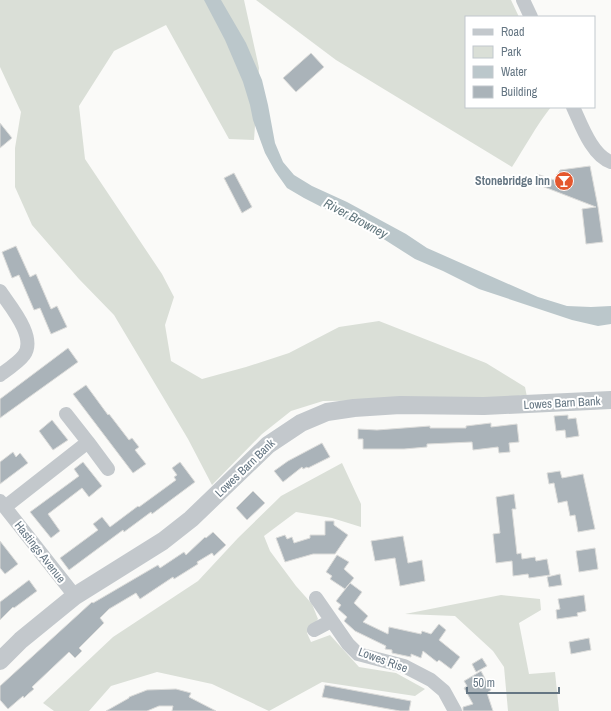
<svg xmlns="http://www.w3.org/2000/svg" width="611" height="711" viewBox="0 0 611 711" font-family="'Archivo Narrow',sans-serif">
<rect width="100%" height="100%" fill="#fafaf8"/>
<path fill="#dadfd7" d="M0 0H244L259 68 254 140 229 139 166 25 114 51 79 106 85 159 162 274 174 297 165 325 171 361 202 379 246 367 289 353 339 327 379 321 486 363 525 387 527 397 520 395 517 399 323 401 291 411 262 434 212 485 188 439 114 315 79 279 32 225 15 187V148L21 112 0 67Z
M256 0H511L519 17H466V107H551C536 126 525 147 512 167L336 60Z
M342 463 361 504V527L332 518 296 512 264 536 270 551 296 586 312 604 318 619 307 633 311 642 330 635 359 667 396 673 425 689 415 696 322 682 269 711 212 684 157 672 111 686 89 711H54L43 703 113 637 198 581 238 538 281 496Z
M501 595 540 599 541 610 519 623 529 674 555 672 559 711H508L504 667 493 651 455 616 405 614Z"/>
<path fill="#bbc7cb" d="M204 0H221L246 43 262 80 268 105 275 143 283 162 294 175 312 186 347 202 406 234 427 248 538 297 567 306 591 307 611 306V324L598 326 572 320 479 289 443 271 415 259 382 238 304 198 287 188 275 171 265 153 253 120 250 105 243 82 225 40Z"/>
<path fill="#aab3b9" stroke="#dcdcda" d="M311 53 324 67 296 92 283 78Z
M0 123 12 138 0 148Z
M590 166 598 207 603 242 586 244 582 209 596 207 534 183 537 174 554 180 560 170Z
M234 173 252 207 242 213 224 178Z
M16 246 30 277 36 274 51 309 57 306 67 327 51 334 40 308 34 310 19 275 12 278 2 252Z
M68 348 78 362 0 418V399Z
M86 385 108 415 109 414 129 440 132 438 139 447 135 450 146 464 133 473 73 394Z
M568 415V419L576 418 579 436 566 438 565 430 556 431 554 416Z
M52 420 68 440 53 450 39 431Z
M491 423V427L517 424 519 442 509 443 510 452 499 453 498 447 473 450 472 442 427 444V447L404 449H363V439H358V429L377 430 430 426V428H466V426Z
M322 443 330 457 308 468 307 467 303 469 302 467 283 482 274 471 288 461Z
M13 452 16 457 20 453 28 463 0 484V462Z
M83 462 102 486 89 497 82 488 48 514 60 531 51 538 30 512 79 476 74 469Z
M180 462 195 482 152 514 151 512 124 532 123 530 69 570 60 558 98 530 93 524 102 517 110 527 138 506 139 507 176 480 174 477 177 475 172 468Z
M560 471 562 478 583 474 595 529 578 532 575 515 570 516 567 501 558 503 554 483 549 484 547 473Z
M253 491 265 503 247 520 236 508Z
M514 494 516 509H512L517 554 521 553 522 559 535 557 536 561 547 559 550 575 529 578 528 574 513 576 512 561 496 563 493 534 500 533 496 497Z
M325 521H334V525L348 535 335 554H313L285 562 276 538 285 535 287 539 292 537 294 543 310 538V535H325Z
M213 532 226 545 214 556 212 553 197 562 198 564 174 579 173 577 140 599 136 593 109 609 100 618 104 623 79 648 82 651 75 658 69 652 32 687 34 689 28 694 24 698 23 696 8 709 0 700V686L92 602 93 603 158 565 160 568 184 552 186 555 205 537 206 538Z
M403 536 408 563 422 560 425 581 400 586 395 558 375 561 371 541Z
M0 541 18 564 5 574 0 568Z
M595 548 598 569 579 572 576 551Z
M337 555 349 562 344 569 354 578 345 589 330 579 332 576 326 572Z
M560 574 562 585 549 587 547 577Z
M29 580 37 591 14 608 13 607 0 620V602Z
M350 583 362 592 354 603 368 616 363 622 388 634 389 627 421 634 422 631 431 634 439 624 446 630 439 640 460 657 451 669 439 660 437 662 423 651 421 658 411 654V657L392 653V650L385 649 386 646 355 631 344 621 347 617 338 609 341 605 336 601Z
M584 595 586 611 577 613 578 616 557 619 556 610 560 609 558 599Z
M589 638 591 650 571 654 569 642Z
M482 658 487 666 476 672 472 664Z
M481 671 491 690 487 693 493 711H463V707L473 704 464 688 467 686 464 681Z
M325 685 411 701 409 711H400L322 697Z
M176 689 191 693 189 697 216 711H172L173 706H159L147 711H106L129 698V697L147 690Z"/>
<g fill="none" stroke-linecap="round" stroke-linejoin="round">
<path stroke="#c3c8cc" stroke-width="14" d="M523 0 531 17
M573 107C581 124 592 156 611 162
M0 291C10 306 37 337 24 355 19 362 7 370 0 375
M88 442 108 469
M0 501 75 596
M5 507 88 442 66 414
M316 598 348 644 358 654 404 666 431 680 444 691 455 711
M314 630 331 621"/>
<path stroke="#c3c8cc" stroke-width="18" d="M0 661 21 640 75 596 163 541 191 519 268 445 301 423 327 412 354 408 400 405 484 406 611 400"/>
</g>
<defs>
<symbol id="bar-disc" viewBox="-11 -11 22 22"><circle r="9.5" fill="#e4572e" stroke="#fff"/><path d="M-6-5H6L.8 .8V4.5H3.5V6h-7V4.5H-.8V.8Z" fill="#fff"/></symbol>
</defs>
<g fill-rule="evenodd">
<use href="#bar-disc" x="553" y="170" width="22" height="22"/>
</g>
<g text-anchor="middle" stroke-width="4" stroke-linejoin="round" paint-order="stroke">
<g font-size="12" font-weight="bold" fill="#657683" stroke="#fff" text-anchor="end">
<text x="550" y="185">Stonebridge Inn</text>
</g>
<g font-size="12" fill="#657683" stroke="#fff">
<text transform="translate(562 403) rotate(-3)" y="4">Lowes Barn Bank</text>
<text transform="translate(245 468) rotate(-44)" y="4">Lowes Barn Bank</text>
<text transform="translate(40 552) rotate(52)" y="4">Hastings Avenue</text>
<text transform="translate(383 660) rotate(20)" y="4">Lowes Rise</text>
</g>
<g font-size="13" font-style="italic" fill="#60757c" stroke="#fff">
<text transform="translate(356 218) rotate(28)" y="5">River Browney</text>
</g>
</g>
<rect x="465" y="16" width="130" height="92" fill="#ffffff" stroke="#c1c8cd"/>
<rect x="473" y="29" width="20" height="6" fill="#c3c8cc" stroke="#c1c8cd"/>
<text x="501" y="36" font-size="12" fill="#657683">Road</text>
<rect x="473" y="46" width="20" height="12" fill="#dadfd7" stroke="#c1c8cd"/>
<text x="501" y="56" font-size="12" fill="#657683">Park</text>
<rect x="473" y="66" width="20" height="12" fill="#bbc7cb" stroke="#c1c8cd"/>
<text x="501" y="76" font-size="12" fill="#657683">Water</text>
<rect x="473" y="86" width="20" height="12" fill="#aab3b9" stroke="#c1c8cd"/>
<text x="501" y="96" font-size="12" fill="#657683">Building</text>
<path d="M467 687v6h92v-6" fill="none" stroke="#657683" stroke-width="2"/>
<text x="473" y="687" font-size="12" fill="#657683" stroke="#ffffff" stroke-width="3" paint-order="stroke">50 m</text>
</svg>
